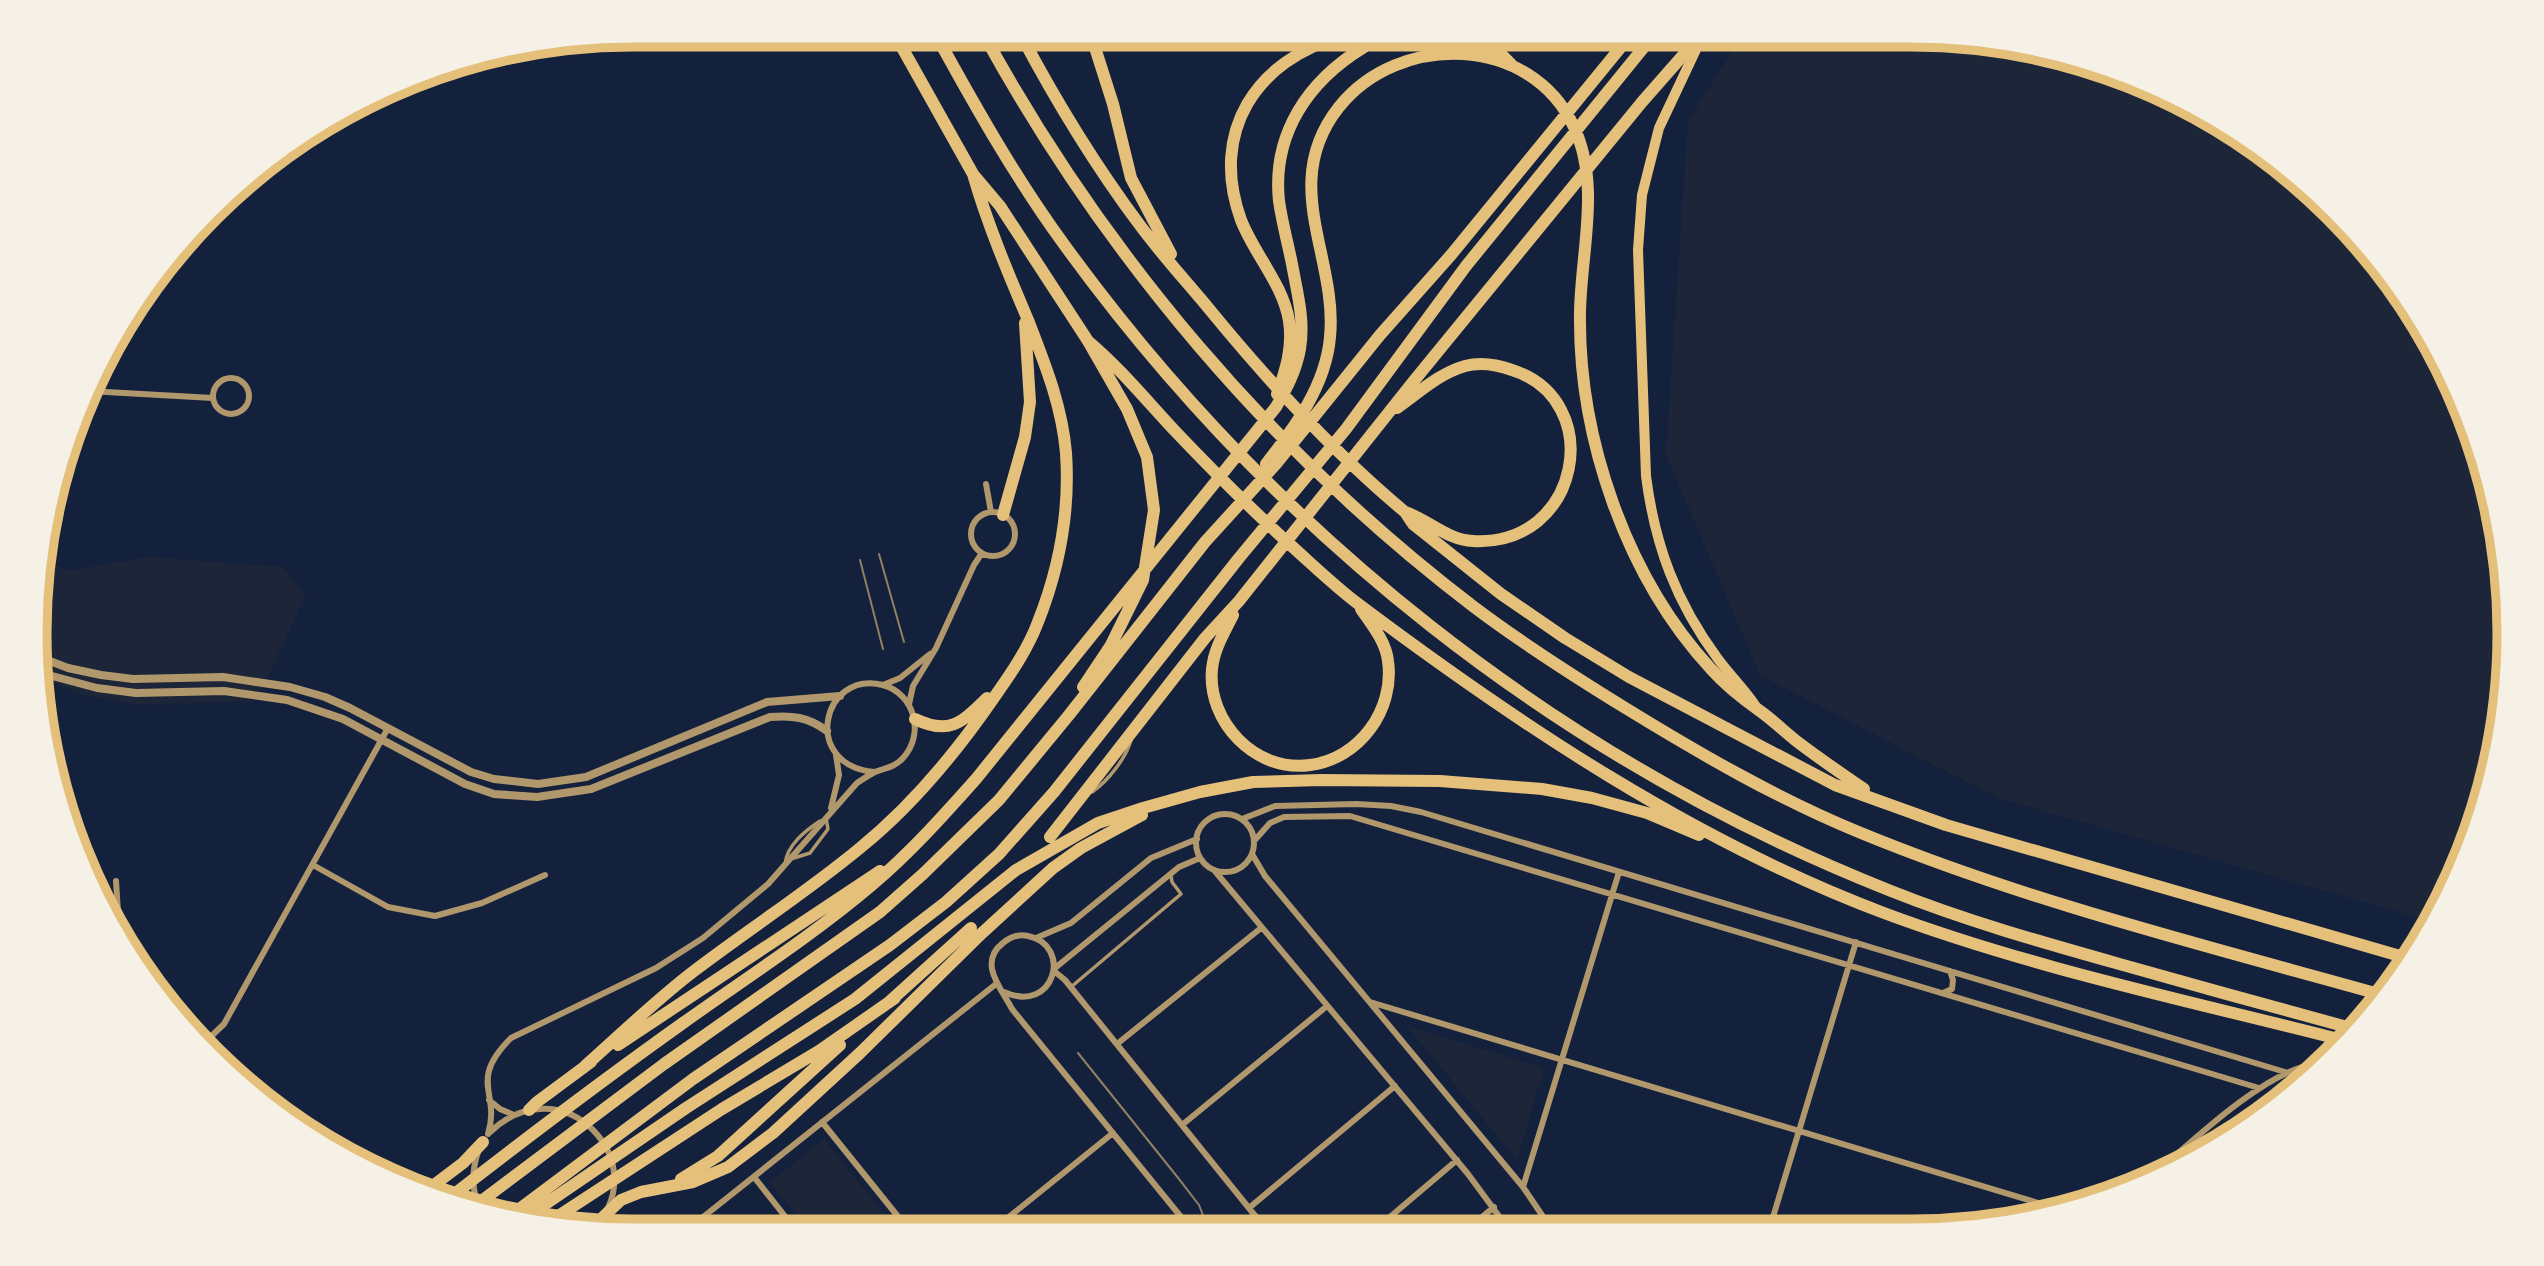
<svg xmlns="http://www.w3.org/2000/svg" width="2544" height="1266" viewBox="0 0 2544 1266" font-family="Raleway,sans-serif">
<rect width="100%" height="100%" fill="#14213d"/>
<path fill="#1d2539" d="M1742 36H1950L2065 55 2175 96 2275 158 2360 238 2429 334 2477 440 2504 555 2508 672 2489 787 2448 897 2431 921 1998 798 1760 675 1666 455 1688 121Z
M150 557 264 566H282L305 596 257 701 140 705 83 695 41 678 45 560 67 571Z
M1407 1026 1544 1068 1517 1160Z
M824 1139 896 1229H808L770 1182Z"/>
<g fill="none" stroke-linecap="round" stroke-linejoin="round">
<path stroke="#0b132b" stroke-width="3.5" d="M2139 87V83"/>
<path stroke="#b1986c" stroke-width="3.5" d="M1092 792C1108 781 1126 758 1131 740
M794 858 810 853 828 829 826 818
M785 864C787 845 805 831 820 821
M1071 987 1181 894 1172 882 1171 876"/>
<path stroke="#b1986c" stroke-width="6" d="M213 396a18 18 0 1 1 36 0a18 18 0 1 1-36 0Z
M88 391 213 398
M986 484 991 512
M971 534a22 22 0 1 1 44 0a22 22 0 1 1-44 0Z
M883 685 900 678 930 654
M909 704 913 686 936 648 974 565 982 553
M831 808 839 775 836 755
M1196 843a29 29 0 1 1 58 0a29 29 0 1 1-58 0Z
M1242 819 1275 806 1356 804 1391 806 1421 812 2285 1072
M1254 841 1270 823 1284 817 1350 816 2259 1088
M1252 854 1265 876 1523 1187 1550 1227
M313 865 388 907 435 916 482 903 545 875
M1214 870 1468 1174 1507 1227
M116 881 119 928
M1036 938 1071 923 1151 858 1197 839
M1055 968 1179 867 1200 858
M1054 971 1065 980 1265 1228
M1004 992C1055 1015 1073 945 1028 936 1019 934 1010 937 1003 943 977 963 1002 989 1012 1009L1190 1228
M1943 993 1952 989 1953 980 1950 971
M1370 1002 2055 1208
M1117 1044 1261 928
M202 1045 224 1024 388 728
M489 1100 500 1109 514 1115
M822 1122 908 1229
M1182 1125 1327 1006
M489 1133C564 1061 658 1166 592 1229
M488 1134C501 1092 467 1082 511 1038L656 968 703 938 768 884 857 783C863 779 869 775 875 772 886 768 895 767 903 758 925 734 915 694 883 685 822 669 800 766 875 772
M478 1152C471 1173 472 1190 480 1211
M754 1177 795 1229
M2147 1181C2182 1150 2274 1061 2320 1065
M1523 1187 1619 872
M1249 1208 1395 1086
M1470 1227 1494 1207
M1770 1227 1856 942
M1377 1228 1457 1160
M688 1229 996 984
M994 1229 1113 1133"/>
<path stroke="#b1986c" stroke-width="8" d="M42 658 68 668 101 675 133 679 223 677 290 687 325 697 350 708 471 772 494 779 538 784 586 777 767 702 840 696
M41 673 97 688 136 693 224 691 287 700 343 719 465 784 494 794 537 797 591 789 770 717C792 715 808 717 827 731"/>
<path stroke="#e5c07b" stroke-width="10" d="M1700 41 1659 128 1642 195 1638 250 1646 476C1655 546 1676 602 1718 659 1730 675 1744 689 1755 705"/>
<path stroke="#e5c07b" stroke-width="12" d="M895 35 973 174 1000 206 1088 341 1127 409 1147 457 1154 510 1143 580 1111 645 1083 687
M936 35C975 106 1015 177 1063 243 1272 532 1559 760 1891 891 1966 921 2045 943 2123 965 2201 987 2280 1009 2358 1030
M984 35C1106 257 1272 453 1474 607 1523 644 1575 677 1627 709 1702 755 1780 800 1861 833 2029 902 2207 946 2382 995
M1021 35C1056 101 1095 165 1139 224 1161 254 1186 281 1210 310 1269 382 1333 452 1405 512L1413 524 1501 594 1565 638 1629 677 1835 785 1946 825 2407 958
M1091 35 1113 104 1131 178 1171 254
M1102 35C1144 51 1193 44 1236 36
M1428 36 1446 37 1497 50 1511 64
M1088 341C1120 368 1146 400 1175 431 1214 472 1254 512 1296 550 1316 568 1336 587 1357 603 1518 724 1695 842 1884 913 2034 969 2191 1001 2346 1041
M1277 394C1286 370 1293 347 1289 321 1283 284 1254 254 1241 220 1209 132 1256 60 1342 36
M1397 408C1420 392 1438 374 1465 366 1480 362 1498 365 1512 370 1607 400 1581 547 1473 541 1447 540 1429 520 1405 512
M1266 464C1295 427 1326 385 1330 337 1338 257 1278 184 1339 107 1399 32 1531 34 1574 127 1601 185 1581 251 1580 312 1578 437 1626 577 1711 669 1726 686 1743 699 1760 711 1774 721 1786 733 1799 743 1820 759 1842 774 1864 789
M1003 515 1025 437 1030 402 1025 323
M1233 615C1224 633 1214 649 1212 669 1207 722 1256 773 1310 765 1359 759 1395 710 1388 661 1386 642 1372 625 1361 609
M915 719C950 736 962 722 987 698
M1050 837 1205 638 1239 601 1413 382 1642 102 1700 36
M888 1003 971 928
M618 1045 880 871
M585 1066C621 1034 656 1000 694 971 749 929 807 892 860 848 912 806 955 754 993 699 1010 675 1028 649 1038 622 1059 569 1070 511 1066 453 1062 406 1045 364 1028 320 1008 273 987 223 973 174
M529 1110 537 1102 591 1062
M681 1179 718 1156 840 1045
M426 1191 463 1163 483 1142
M448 1199C525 1139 603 1080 683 1023 746 978 812 936 872 885 910 853 943 816 976 779L1276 407C1287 388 1296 371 1300 349 1305 320 1297 292 1292 264 1288 244 1282 222 1279 201 1272 134 1308 81 1364 47
M472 1208 664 1064 880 912 923 874 999 800 1069 715 1205 542 1276 464 1380 335 1451 255 1630 36
M510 1216 693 1079 890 945 946 902 999 854 1054 792 1239 558 1346 429 1466 266 1653 36
M603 1217 621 1200 641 1192 693 1182 728 1167 773 1133 860 1053 981 934 1053 868 1081 848 1142 815
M525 1218 686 1108 855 999 1016 870 1098 823 1143 808 1200 792 1253 782 1321 780 1440 781 1542 789 1592 798 1647 813 1699 835
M549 1222 722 1109 819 1051 895 998"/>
<path stroke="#918062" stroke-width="2" d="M879 554 904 642
M860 560 883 649
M1078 1053 1179 1179 1199 1205 1208 1228"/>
</g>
<path d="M0 0H2544V1266H0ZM633 47H1911A586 586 0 0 1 2497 633V633A586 586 0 0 1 1911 1219H633A586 586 0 0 1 47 633V633A586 586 0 0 1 633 47Z" fill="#f6f1e7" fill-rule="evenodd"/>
<path fill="none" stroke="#e5c07b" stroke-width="9" d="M633 47H1911A586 586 0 0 1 2497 633V633A586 586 0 0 1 1911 1219H633A586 586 0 0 1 47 633V633A586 586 0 0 1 633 47Z"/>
</svg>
